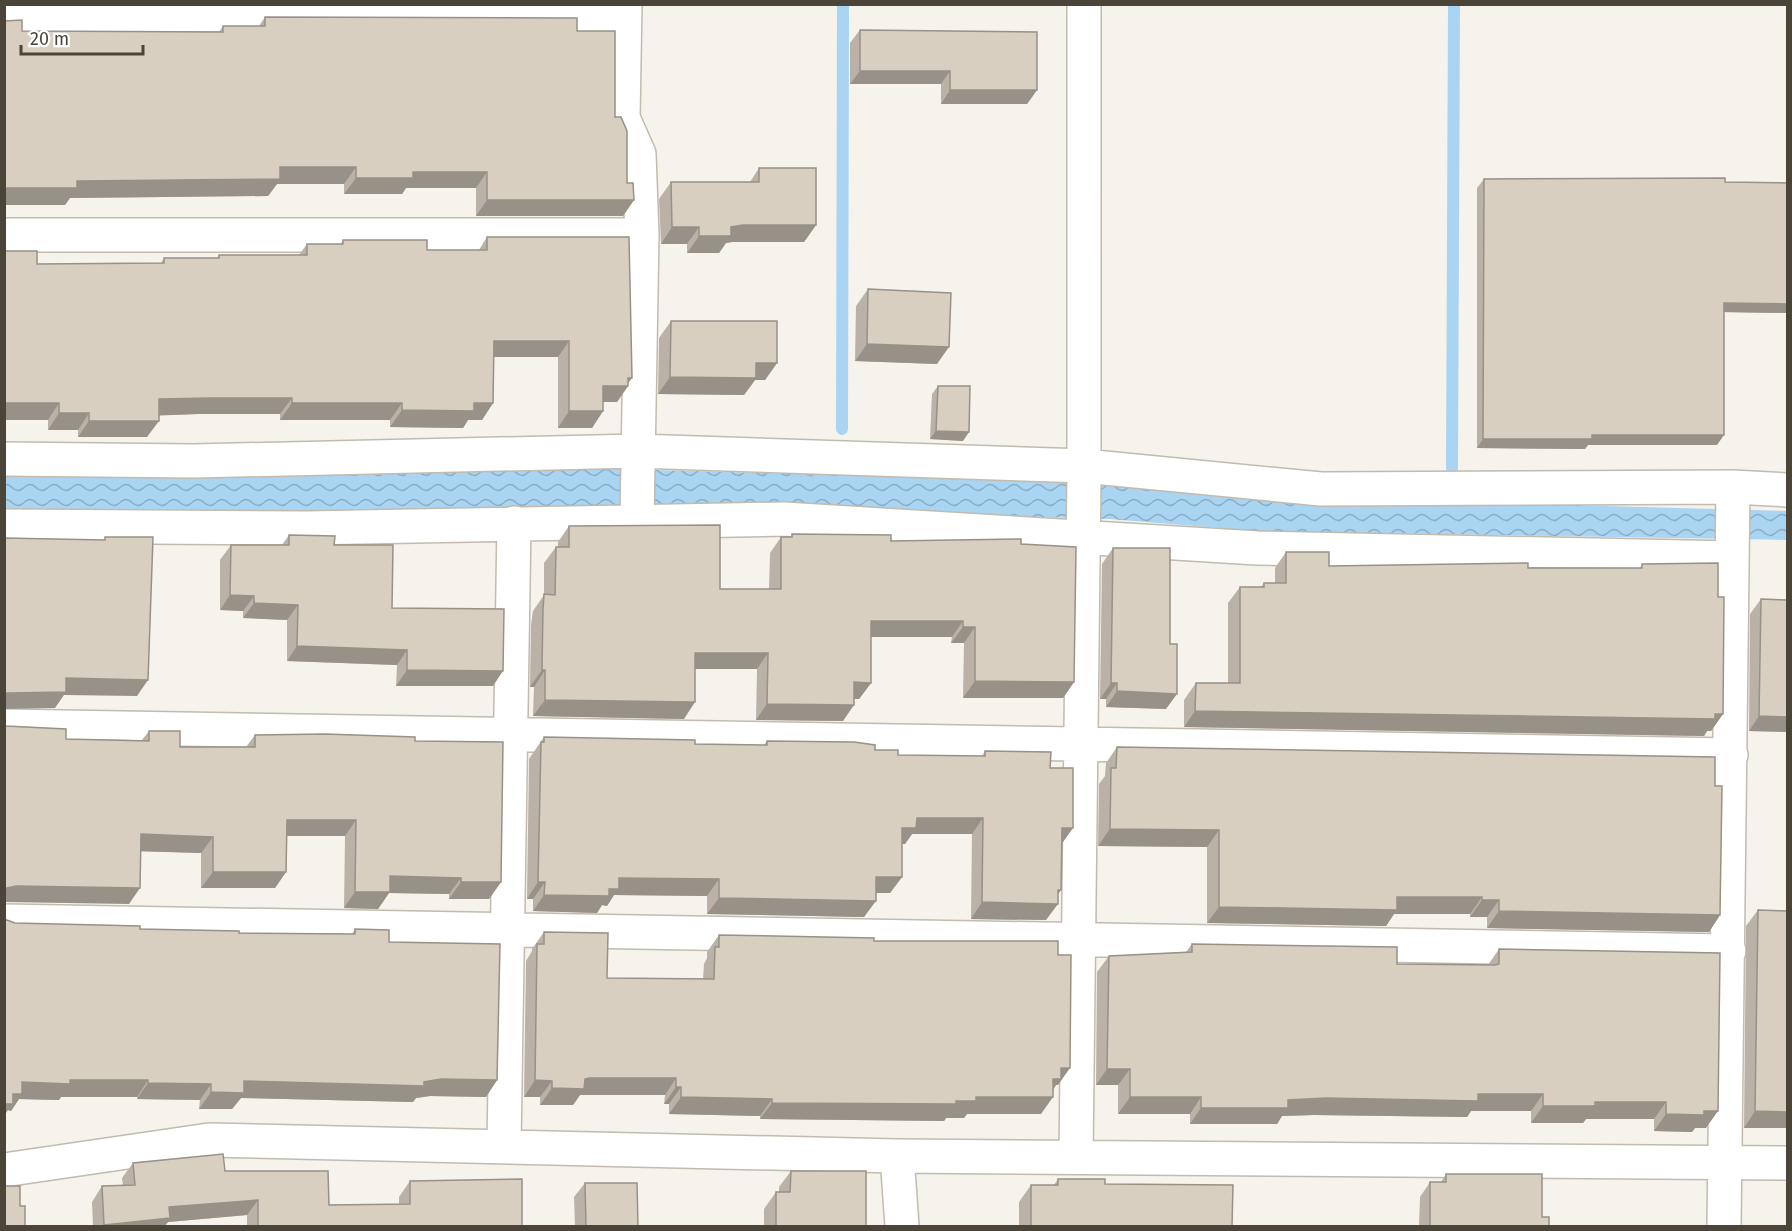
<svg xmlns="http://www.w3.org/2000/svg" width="1792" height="1231" viewBox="0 0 1792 1231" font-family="'Fira Sans',sans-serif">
<defs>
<pattern id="water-waves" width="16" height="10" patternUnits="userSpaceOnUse" patternTransform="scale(1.5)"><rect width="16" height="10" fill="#a9d4f2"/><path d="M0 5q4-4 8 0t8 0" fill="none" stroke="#8caec5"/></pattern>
</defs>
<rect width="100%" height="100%" fill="#f6f3ec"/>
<path fill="url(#water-waves)" d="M620 469 1123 483 1322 498 1787 511 1788 540 1256 531 1109 519 619 506 203 514 5 511V471Z"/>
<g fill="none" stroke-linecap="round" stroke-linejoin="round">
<path stroke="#a9d4f2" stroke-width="12" d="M842 429 843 4
M1452 468 1454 4"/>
<defs>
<path id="minor" d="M625 4 623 118 639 154 642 235 637 520
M4 15H625
M4 235H642
M4 459 194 461 637 451 1084 466 1321 489 1733 487 1788 490
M4 526 307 528 784 519 1257 548 1732 558
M4 726 1731 755
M4 921 1729 951
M504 1146 514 523
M897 1156 902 1226
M1076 1157 1084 476V4
M4 1170 209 1140 897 1156 1788 1163
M1724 1226 1733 487"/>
</defs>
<use href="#minor" stroke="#c2bbae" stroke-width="36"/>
<use href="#minor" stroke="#fff" stroke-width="33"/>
</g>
<path fill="#bab2a6" d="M265 17 577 31 615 117 627 183 634 200 623 216H476V188H406L402 194H344V184H277L268 196 70 198 65 205H4L22 31 219 32 223 26H259Z
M860 30 1037 90 1027 104H941V84H850V43Z
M759 168 816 225 804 242H732L726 243 719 253H687V244H661L659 199 671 182H750Z
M1484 179 1788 183V313L1724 312 1717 445H1588L1585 449 1477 448V188Z
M487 237 628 383V386L617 402H603V411L592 428H558V357H494L493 403 482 420H468L463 428 390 427V420H280V414H198L159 415 147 437H78V430H48V420H4L37 264 161 263 164 258H217L219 255H299L307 244H341L343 240 427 250H479Z
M868 289 937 364 855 361 856 306Z
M671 321 777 363 765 380H755L744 395 658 394 659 338Z
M938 386 963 441 930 439 932 394Z
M569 526 720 589H769L770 553 781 537H791L792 534 891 541 1021 544 1074 682 1063 698H963L964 643H951L952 637H871V683L859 699H854L843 721 756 720 757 669H695L684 719 533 716 534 687H530L531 625 533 611 544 595V563L556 547H558V542Z
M289 535 334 545 392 608 493 686H396L397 665 287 661V620L243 618V611L220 610V560L231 545H282Z
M1113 548 1166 709 1106 707V699H1100L1102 564Z
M1286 552 1329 566 1640 568 1642 564 1718 597 1723 714 1711 731H1707L1704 736 1184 727V700L1196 683H1228V603L1240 587H1261L1264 583H1275V568Z
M1761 599 1788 600V732L1749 731 1750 614Z
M6 726 66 739 142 740 149 731 180 747H246L255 735 415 741 501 882 489 899H449V894L389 893 378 909 344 908 345 836H287L286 872 275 888H201V853L141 851 129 904Z
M544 737 695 744 764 745 767 741 875 750 898 755 982 756 985 751 1050 768 1061 844 1058 894 1046 920 971 919 972 834H912L905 844H902V877L890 893H876L864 917 707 914V896L614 895 607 906 602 905 597 913 533 911V899H527L529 759Z
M1117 747 1715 786 1720 915 1709 932 1487 928V917H1470V914H1394L1386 926 1207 923V847L1098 846 1099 784 1105 776 1106 763Z
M1758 910 1788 911V1128H1744L1746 926Z
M5 920 15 923 239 933 352 934 355 929 389 942 497 1080 486 1097 430 1096 416 1098 413 1102 241 1098 232 1109H199L200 1100 137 1099V1097H61L59 1100 19 1099 11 1111 8 1110Z
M544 932 607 978 703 979 704 964 707 958V952L719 935 874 941 1058 1085H1056L1053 1090 1041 1114H967L964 1118H946L944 1121 760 1119V1116L669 1114V1104H664L665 1095H580L573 1105H540V1097H524L526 961 532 951V949Z
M1192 944 1397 964 1488 965 1499 949 1706 1128H1695L1692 1132 1654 1131V1119H1586L1583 1123H1531V1111H1471L1467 1117 1314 1115 1282 1116 1277 1124H1190V1114H1118V1085H1096L1097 972 1109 956 1186 952Z
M133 1163 225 1171 329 1205 399 1204V1197L410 1181 522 1227H247V1215L168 1222 164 1227H93L92 1202 102 1186 123 1185 122 1178Z
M791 1171 866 1227H764V1209L776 1192H779V1187Z
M1446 1174 1542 1217 1549 1227H1419L1420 1197 1430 1182H1441Z
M1058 1179 1105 1184 1232 1227H1019V1202L1031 1185H1054Z
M585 1183 638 1227H575L574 1197Z"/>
<path fill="#979187" d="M860 71H950L941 84H850Z
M950 90H1037L1027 104H941Z
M280 167H356L344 184H277L268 196 70 198 65 205H4V188L77 181Z
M413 172H487L476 188H406L402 194H344L356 178Z
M487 200H634L623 216H476Z
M743 225H816L804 242H732L726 243 719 253H687L699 236 731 227Z
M672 227H699L687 244H661Z
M1724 303 1788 304V313L1718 312Z
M494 341H569L558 357H483Z
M867 344 949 347 937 364 855 361Z
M756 363H777L765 380H755L744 395 658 394 670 377Z
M628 378H632L626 386H628L617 402H592L603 386Z
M210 398H292L280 414H198L147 416 159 399Z
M4 403H59L48 420H4Z
M292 403H402L390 420H280Z
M474 403H493L482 420H468L463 428 390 427 402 410Z
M569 411H603L592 428H558Z
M59 413H89L78 430H48Z
M89 421H159L147 437H78Z
M936 431 969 432 963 441 930 439Z
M1592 435H1724L1717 445H1588L1585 449 1477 448 1483 439Z
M230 595 254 596 243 611 220 610Z
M254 603 298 605 287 620 243 618Z
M871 621H963L952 637H860Z
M963 627H975L964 643H951Z
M297 646 407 650 397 665 287 661Z
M695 653H768L757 669H684Z
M407 670 503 671 493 686H396Z
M542 670H545L534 687H530Z
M66 678 148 680 137 696 64 695 55 708 4 709V695L7 693Z
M975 681 1074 682 1063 698H963Z
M854 682 871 683 859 699 843 698Z
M1111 683H1117L1106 699H1100Z
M1117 691 1177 694 1166 709 1106 707Z
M545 700 695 702 684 719 533 716Z
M767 704 854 705 843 721 756 720Z
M1195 711 1715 714H1723L1711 731H1707L1704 736 1184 727Z
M1759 716 1788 717V732L1749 731Z
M917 818H983L972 834H912L905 844H891L902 828Z
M287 820H356L345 836H276Z
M1062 828H1073L1061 845Z
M1110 829 1219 830 1207 847 1098 846Z
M141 834 213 837 201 853 130 851Z
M213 872H286L275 888H201Z
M390 876 461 878 449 894 389 893 378 909 344 908 355 892Z
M876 877H902L890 893H865Z
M619 878 719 879 707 896 614 895 607 906 602 905 597 913 533 911 544 895 609 889Z
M461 882H501L489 899H449Z
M538 882H545L533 899H527Z
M16 886 140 888 129 904 4 902V890L7 888Z
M1058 890H1061L1051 904H1058L1046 920 971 919 982 902Z
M1397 897H1482L1470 914H1394L1386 926 1207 923 1219 907Z
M719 898 876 901 864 917 707 914Z
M1482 900H1499L1487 917H1470Z
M1499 911 1720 915 1709 932 1487 928Z
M1061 1068H1070L1058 1085H1056L1049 1095H1041Z
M1107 1069H1130L1118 1085H1096Z
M589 1078H676L665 1095H580L573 1105H540L552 1088Z
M441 1079 497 1080 486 1097 430 1096 416 1098 413 1102 241 1098 232 1109H199L211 1092 244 1081 424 1082Z
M70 1080H148L137 1097H61L59 1100 19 1099 11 1111 8 1110 4 1116V1104L22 1082Z
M535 1080 552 1081 540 1097H524Z
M148 1083 211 1084 200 1100 137 1099Z
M676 1087H681L669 1104H664Z
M1478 1094H1543L1531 1111H1471L1467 1117 1314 1115 1282 1116 1277 1124H1190L1201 1108 1288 1100Z
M681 1097 772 1099 760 1116 669 1114Z
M976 1097H1053L1041 1114H967L964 1118H946L944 1121 760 1119 772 1103 956 1101Z
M1130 1097H1201L1190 1114H1118Z
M1595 1102H1666L1654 1119H1586L1583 1123H1531L1543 1106Z
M1704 1111H1718L1706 1128H1695L1692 1132 1654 1131 1666 1114Z
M1755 1111 1788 1112V1128H1744Z
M258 1200 247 1215 168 1222 164 1227H103L104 1225 169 1207Z"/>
<path fill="#d8cfc1" stroke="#979187" stroke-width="1.5" d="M265 17 577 18V31H615V117H621L627 131V183H633L634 200H487V172H413V178H356V167H280V179L77 181V188H4V21L22 20V31L223 32V26H265Z
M860 30 1037 32V90H950V71H860Z
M759 168H816V225H743L731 227V236H699V227H672L671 182H759Z
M1725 178V182L1788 183V304L1724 303V435H1592V439H1483L1484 179Z
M487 237H629L632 378H628V386H603V411H569V341H494L493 403H474V411L402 410V403H292V398H210L159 399V421H89V413H59V403H4V251H37V264L164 263V258H219V255H307V244H343V240H427V250H487Z
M868 289 951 293 949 347 867 344Z
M671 321H777V363H756V378L670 377Z
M938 386H970L969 432 936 431Z
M720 525V589H781V537H792V534L891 535V541L1021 539V544L1076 547 1074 682 975 681V627H963V621H871V683L854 682V705L767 704 768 653H695V702L545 700V670H542L543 609 544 594 555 595 556 547H569V526Z
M289 535 335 536 334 545H393L392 608 504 609 503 671 407 670V650L297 646 298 605 254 603V596L230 595 231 545H289Z
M105 537H153L148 680 66 678V692L7 693 4 695V538L105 540Z
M1113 548H1170V644H1177V694L1117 691V683H1111Z
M1286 552H1329V566L1528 563V568H1642V564L1718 563V597H1724L1723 714H1715V719L1195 711 1196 683H1240V587H1264V583H1286Z
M1761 599 1788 600V717L1759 716Z
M4 724 6 726 66 729V739L149 741V731H180V747H255V735L325 734 415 737V741L503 742 501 882H461V878L390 876V892H355L356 820H287L286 872H213V837L141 834 140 888 16 886 7 888 4 890Z
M544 737 695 740V744L767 745V741L854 742 875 745V750H898V755L985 756V751L1051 752 1050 768H1073V828H1062L1061 890H1058V904L982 902 983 818H917L916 828H902V877H876V901L719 898V879L619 878V889H609V896L544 895 545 882H538L541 742H544Z
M1117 747 1715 757V786H1722L1720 915 1499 911V900H1482V897H1397V910L1219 907V830L1110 829 1111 768H1116Z
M1758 910 1788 911V1112L1755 1111Z
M4 919 15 923 140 926V929L239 931V933L355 934V929L389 930V942L500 944 497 1080 441 1079 424 1082V1086L244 1081V1093L211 1092V1084L148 1083V1080H70V1084L22 1082V1094H13V1104H4Z
M544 932 608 933 607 978 714 979 715 947H719V935L874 938V941H1058V955H1071L1070 1068H1061V1079H1053V1097H976V1101H956V1104L772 1103V1099L681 1097V1087H676V1078H589L585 1079 584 1089 552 1088V1081L535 1080 537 944H544Z
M1192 944 1397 947V964L1495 965 1499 964V949L1720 953 1718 1111H1704V1115L1666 1114V1102H1595V1106H1543V1094H1478V1101L1326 1098 1288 1100V1108H1201V1097H1130V1069H1107L1109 956 1192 952Z
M223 1154 225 1171H328L329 1205 410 1204V1181L522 1179V1227H258V1200L169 1207 170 1218 104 1225 102 1186 135 1185 133 1163Z
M791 1171H866V1227H776V1192H790Z
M1446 1174H1542V1217H1549V1227H1430V1182H1446Z
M1058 1179H1105V1184L1233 1185 1232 1227H1031V1185H1058Z
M585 1183H637L638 1227H586Z
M4 1186H20V1206H25V1227H4Z"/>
<rect width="1792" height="1231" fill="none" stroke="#4b4439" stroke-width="12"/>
<path d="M21 45v9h122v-9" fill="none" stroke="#4b4439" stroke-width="3"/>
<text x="30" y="45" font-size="18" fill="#4b4439" stroke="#ffffff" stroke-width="4.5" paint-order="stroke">20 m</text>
</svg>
